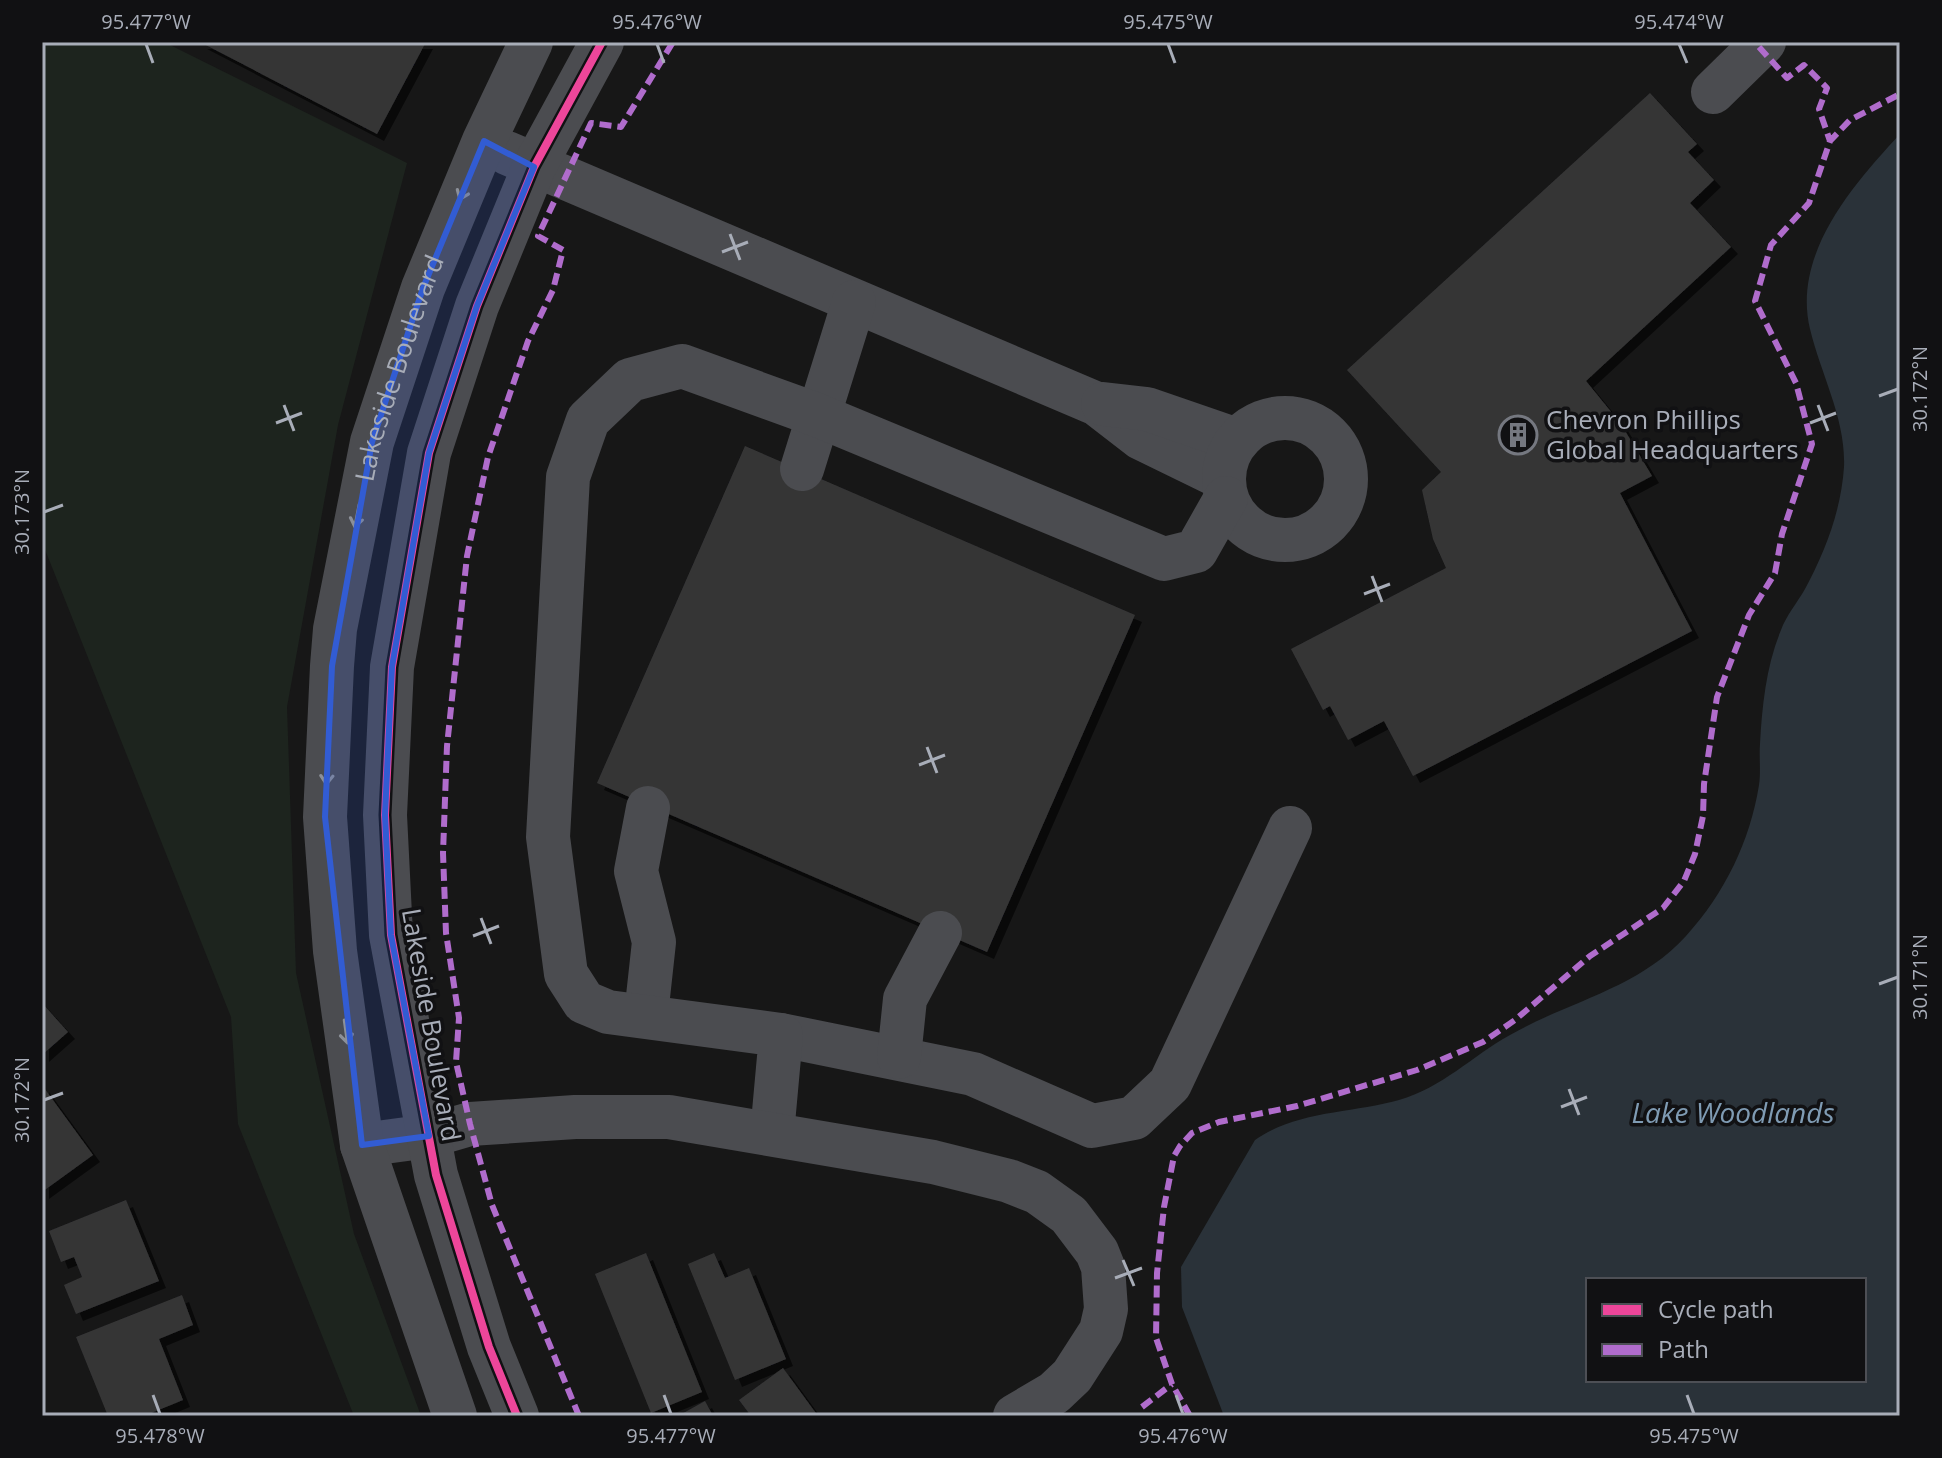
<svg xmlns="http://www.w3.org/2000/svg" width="1942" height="1458" viewBox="0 0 1942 1458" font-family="'Open Sans',sans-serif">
<defs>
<filter id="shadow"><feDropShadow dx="7" dy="7" stdDeviation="0" flood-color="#0009"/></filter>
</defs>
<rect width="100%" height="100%" fill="#171717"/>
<path fill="#1d241e" d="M42 42H164L407 163 338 425 287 707 296 973 354 1234 421 1416H354L238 1124 231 1017 42 542Z"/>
<path fill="#2a3239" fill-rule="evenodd" d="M1900 134V1416H1224L1182 1307 1181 1267 1255 1140C1295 1111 1353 1113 1399 1100 1442 1088 1472 1056 1510 1035 1569 1001 1638 989 1686 936 1725 893 1750 841 1759 785 1761 772 1759 757 1760 744 1762 707 1766 666 1781 630 1786 616 1797 603 1805 589 1825 552 1841 511 1844 467 1846 419 1821 375 1810 329 1792 254 1853 185 1900 134ZM1588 1280H1864V1380H1588Z"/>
<path fill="#353536" filter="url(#shadow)" d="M200 42H426L377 134Z
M1650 93 1697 144 1688 152 1714 180 1690 203 1731 247 1586 381 1621 424 1652 476 1620 493 1692 631 1413 776 1384 721 1348 740 1330 706 1323 710 1291 649 1446 568 1433 539 1422 490 1441 472 1347 370Z
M745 446 1135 615 987 952 597 783Z
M42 1003 68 1032 42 1055Z
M42 1085 93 1155 42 1192Z
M126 1200 159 1281 76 1314 64 1285 82 1277 74 1257 61 1262 49 1231Z
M646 1253 702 1392 651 1413 595 1274Z
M714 1253 725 1278 749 1268 786 1359 735 1380 688 1264Z
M182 1295 193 1325 159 1339 183 1400 144 1416H108L76 1337Z
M783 1368 818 1416H751L739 1400Z
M705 1401 713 1416H678Z"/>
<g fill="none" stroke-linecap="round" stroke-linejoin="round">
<g stroke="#4b4c50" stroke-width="44">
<path d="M1713 92 1764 42"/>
<path d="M507 153 1097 404 1141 438 1223 478"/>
<path d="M1103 404 1147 409 1237 440"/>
<circle cx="1285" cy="479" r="61"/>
<path d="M802 469 854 302"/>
<path d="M646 1015 654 942 636 871 648 808"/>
<path d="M781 1035 973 1074 1092 1126 1134 1118 1170 1084 1290 828"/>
<path d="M899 1057 905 999 940 933"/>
<path d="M772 1134 781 1035 608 1012 584 1002 566 974 548 837 568 477 588 420 630 380 682 366 817 415 1164 559 1196 551 1226 498"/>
<path d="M362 1145 429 1136 470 1124 575 1117H669L933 1162 1009 1181 1037 1192 1069 1215 1097 1252 1103 1267 1106 1309 1101 1331 1072 1376 1054 1393 1015 1416"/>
<path id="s1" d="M455 1416 362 1145 335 951 325 817 332 666 335 629 372 442 423 288 484 141 531 42"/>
<path d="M517 1416 489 1347 436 1175 391 935 385 815 392 667 429 453 477 306 534 167 602 42"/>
</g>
<path stroke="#b06ccc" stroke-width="6" stroke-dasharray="12 6" stroke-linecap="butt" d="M1759 47 1787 78 1804 65 1827 88 1819 109 1830 141
M1142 1407 1172 1384
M579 1416 492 1205 470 1124 456 1062 459 1018 446 933 443 853 447 746 467 556 488 457 528 341 553 290 563 250 538 236 591 123 621 127 673 42
M1190 1416 1172 1384 1156 1338 1157 1273 1164 1207 1174 1156 1180 1146 1192 1133 1219 1122 1297 1106 1417 1070 1483 1042 1515 1020 1590 956 1663 908 1684 881 1695 854 1703 816 1704 784 1717 697 1749 615 1775 573 1782 534 1812 444 1796 383 1755 301 1771 245 1809 203 1830 141 1850 120 1900 94"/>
<defs>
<path id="cycleway" d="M517 1416 489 1347 436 1175 391 935 385 815 392 667 429 453 477 306 534 167 602 42"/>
</defs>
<use href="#cycleway" stroke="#111113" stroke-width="13"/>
<use href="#cycleway" stroke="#ed469a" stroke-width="8"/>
</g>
<defs><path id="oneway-shaft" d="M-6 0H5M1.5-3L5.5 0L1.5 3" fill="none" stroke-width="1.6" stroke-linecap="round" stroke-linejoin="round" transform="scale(2)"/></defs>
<g stroke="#8c9099">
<use href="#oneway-shaft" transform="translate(464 189) rotate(112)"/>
<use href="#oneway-shaft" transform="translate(357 516) rotate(101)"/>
<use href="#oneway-shaft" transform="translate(327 773) rotate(93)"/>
<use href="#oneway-shaft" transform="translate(346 1032) rotate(82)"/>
</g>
<path fill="#325cd3" fill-opacity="0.2" stroke="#325cd3" stroke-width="6" stroke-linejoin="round" d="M484 141 534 167 477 306 429 453 392 667 385 815 391 935 429 1136 362 1145 325 817 332 666 372 442 423 288Z"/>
<path fill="none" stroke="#a8adb8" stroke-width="3" d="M146 44 153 63M657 44 664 63M1168 44 1175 63M1679 44 1687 63M730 234 740 260M722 252 748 242M1879 396 1898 389M284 405 294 431M1818 405 1828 431M276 423 302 413M1810 423 1836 413M44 512 63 505M1372 576 1382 602M1364 594 1390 584M927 747 937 773M919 765 945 755M481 918 491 944M473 936 499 926M1879 984 1898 977M1569 1089 1579 1115M44 1100 63 1093M1561 1107 1587 1097M1123 1260 1134 1286M1115 1278 1142 1268M153 1395 160 1414M664 1395 671 1414M1176 1395 1183 1414M1687 1395 1694 1414"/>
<defs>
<symbol id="building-ring" viewBox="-11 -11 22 22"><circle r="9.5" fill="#111113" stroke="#757880" stroke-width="1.5"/><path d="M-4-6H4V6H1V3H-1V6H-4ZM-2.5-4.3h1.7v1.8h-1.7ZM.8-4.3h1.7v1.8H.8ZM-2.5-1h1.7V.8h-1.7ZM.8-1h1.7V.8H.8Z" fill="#757880"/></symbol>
</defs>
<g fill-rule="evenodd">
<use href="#building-ring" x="1496" y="413" width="44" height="44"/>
</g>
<g text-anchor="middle" stroke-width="7" stroke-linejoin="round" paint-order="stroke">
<g font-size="26" fill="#a8adb8" stroke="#111113">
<text dy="9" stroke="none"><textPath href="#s1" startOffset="1074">Lakeside Boulevard</textPath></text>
<text transform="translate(431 1025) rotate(80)" y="9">Lakeside Boulevard</text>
</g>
<g font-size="26" fill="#a8adb8" stroke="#111113" text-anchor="start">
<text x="1546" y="429">Chevron Phillips<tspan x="1546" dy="30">Global Headquarters</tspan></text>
</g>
<g font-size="28" font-style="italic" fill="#7f9bb3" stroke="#111113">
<text x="1733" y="1123">Lake Woodlands</text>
</g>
</g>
<rect width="1942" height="1458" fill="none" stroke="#111113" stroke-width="88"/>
<rect x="1586" y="1278" width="280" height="104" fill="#111113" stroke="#4d4f55" stroke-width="2"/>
<rect x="1602" y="1304" width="40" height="12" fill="#ed469a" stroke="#4d4f55" stroke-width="2"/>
<text x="1658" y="1318" font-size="24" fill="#a8adb8">Cycle path</text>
<rect x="1602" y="1344" width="40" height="12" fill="#b06ccc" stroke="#4d4f55" stroke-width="2"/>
<text x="1658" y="1358" font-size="24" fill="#a8adb8">Path</text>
<rect x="44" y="44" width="1854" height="1370" fill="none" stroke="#a8adb8" stroke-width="3"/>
<g font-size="20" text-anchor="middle" fill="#a8adb8">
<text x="146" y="29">95.477°W</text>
<text x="657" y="29">95.476°W</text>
<text x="1168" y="29">95.475°W</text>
<text x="1679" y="29">95.474°W</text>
<text transform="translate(1920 389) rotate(-90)" y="7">30.172°N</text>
<text transform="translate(22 512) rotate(-90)" y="7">30.173°N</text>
<text transform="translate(1920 977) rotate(-90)" y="7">30.171°N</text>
<text transform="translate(22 1100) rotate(-90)" y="7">30.172°N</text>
<text x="160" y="1443">95.478°W</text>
<text x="671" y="1443">95.477°W</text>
<text x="1183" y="1443">95.476°W</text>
<text x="1694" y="1443">95.475°W</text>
</g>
</svg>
